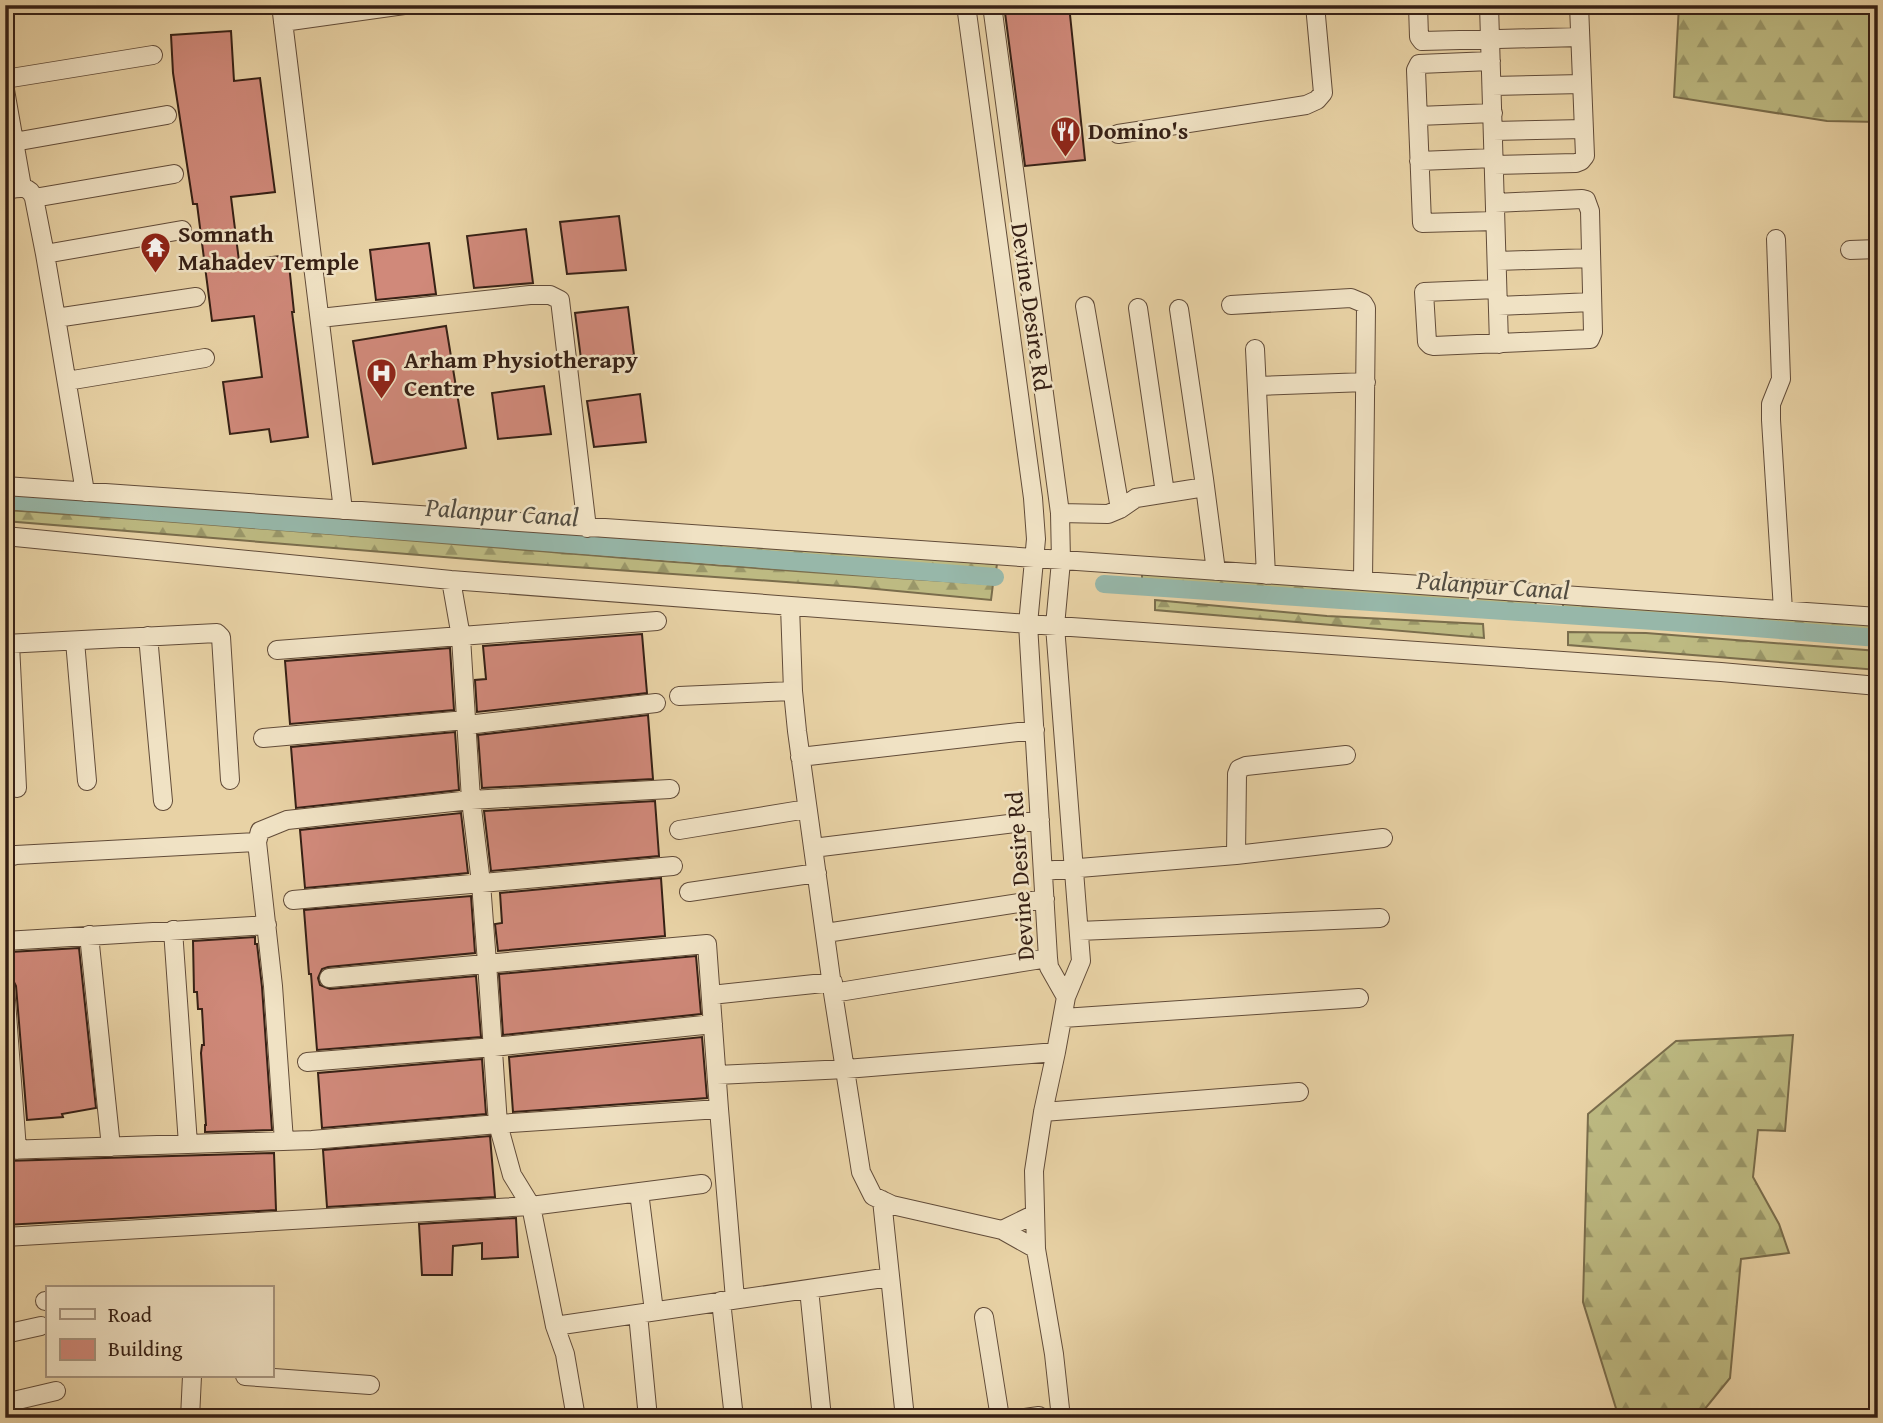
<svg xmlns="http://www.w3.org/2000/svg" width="1883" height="1423" viewBox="0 0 1883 1423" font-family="'Gentium Book Plus',serif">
<defs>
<pattern id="forest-firs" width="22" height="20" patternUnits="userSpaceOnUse" patternTransform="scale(1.75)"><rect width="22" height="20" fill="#bdba82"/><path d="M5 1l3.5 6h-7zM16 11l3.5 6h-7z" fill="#9a9769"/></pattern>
</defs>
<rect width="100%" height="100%" fill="#e8d2a5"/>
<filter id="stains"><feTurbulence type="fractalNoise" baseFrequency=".00286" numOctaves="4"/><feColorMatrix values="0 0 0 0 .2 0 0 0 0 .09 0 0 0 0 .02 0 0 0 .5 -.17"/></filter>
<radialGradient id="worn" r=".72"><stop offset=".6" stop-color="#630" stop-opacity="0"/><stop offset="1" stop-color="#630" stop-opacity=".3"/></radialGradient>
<path fill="url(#forest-firs)" stroke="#7a6d4c" stroke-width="2" d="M1679 5H1878V122L1827 121 1674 97Z
M5 510C335 531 664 565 993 584L991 600 855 587 505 562 5 521Z
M337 513 997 564 996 571 861 559 337 518Z
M1142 572 1537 598 1535 606 1257 589 1142 579Z
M1563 598 1878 623V634L1563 609Z
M1155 600 1327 616 1483 624 1484 638 1155 610Z
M1568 632 1646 633 1878 651V670L1568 645Z
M1793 1035 1785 1131 1758 1130 1753 1177 1779 1224 1789 1253 1741 1259 1730 1378 1700 1415 1695 1418H1619L1583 1302 1588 1114 1676 1041Z"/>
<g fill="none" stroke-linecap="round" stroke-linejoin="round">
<path stroke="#97b7a9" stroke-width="18" d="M5 500 995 577
M1104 584 1742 627 1878 638"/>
</g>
<path fill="#d0897a" stroke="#362015" stroke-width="2" d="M1004 5H1069L1085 160 1025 166Z
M231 31 234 81 260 78 275 192 231 197 239 261 288 255 294 312H292L308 437 271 442 269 429 230 434 223 382 262 377 254 316 212 321 197 204H193L173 73 171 35Z
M619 216 626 270 567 274 560 222Z
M526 229 533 283 474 288 467 236Z
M429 243 436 294 376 300 370 250Z
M628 307 634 355 581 359 575 313Z
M446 326 466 448 373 464 353 341Z
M544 386 551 434 498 439 492 393Z
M640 394 646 442 594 447 587 401Z
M642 634 647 693 477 712 475 680 486 679 483 646Z
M450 648 454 710 290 724 285 661Z
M648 715 653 779 482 788 478 735Z
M455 732 459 790 296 808 291 747Z
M655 801 659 856 491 871 484 811Z
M461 813 468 873 305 888 300 830Z
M661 878 665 936 498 951 495 924 502 923 500 893Z
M471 896 475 953 328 967 322 969 318 978 320 985 330 989 476 976 481 1037 317 1050 311 974H309L304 910Z
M255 937V944H257L262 987 272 1130 205 1132V1125H206L201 1053 202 1045H204L202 1009H198L197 992H194L193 941Z
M79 948 96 1108 62 1114 63 1117 27 1120 16 986 12 978 10 952Z
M696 956 701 1014 503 1035 499 974Z
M702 1037 707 1098 513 1112 509 1057Z
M482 1059 486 1114 322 1128 318 1073Z
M490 1136 495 1197 327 1207 323 1150Z
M274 1153 276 1210 5 1225V1161Z
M516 1218 518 1257 482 1259V1243L453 1246 452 1275H422L419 1224Z"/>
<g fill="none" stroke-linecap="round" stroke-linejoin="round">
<defs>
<path id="minor" d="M281 5 343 510
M966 5 1033 498 1036 539 1028 624 1048 958 1049 967 1066 997
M992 5 1060 513 1061 561 1055 626 1081 961 1066 997 1056 1052 1043 1112 1034 1171 1036 1249 1054 1354 1061 1418
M1418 5 1419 37 1422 41 1580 37
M1489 5 1499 344
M283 22 404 5
M1491 61 1419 64 1416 70 1422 223 1495 221
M5 79 153 55
M1492 86 1582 84
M5 90 22 187
M1418 116 1493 113
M1493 131 1584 129
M1118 134 1306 105 1317 100 1323 93 1315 5
M14 142 167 115
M1419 161 1494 158
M1494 165 1576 163 1581 161 1585 156 1579 5
M5 190C18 188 29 184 34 198L45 254 182 230
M34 198 174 174
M1495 203 1582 199 1586 200 1590 211 1593 332 1590 339 1434 346 1430 345 1427 342 1424 292 1497 289
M1776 239 1781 379 1771 404V420L1783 610
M1850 250 1878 249
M45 254 56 318
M1497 261 1591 258
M1231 305 1351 298 1363 303 1366 308 1363 581
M1085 306 1120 509
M1498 306 1592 302
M1138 308 1165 493
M1179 309 1204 479 1216 571
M320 318 530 295H550L560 300 587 528
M1255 349 1266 575
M67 381 205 358
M1257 386 1366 382
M5 486 1878 617
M85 492 56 318 196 297
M1060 513 1108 514 1120 509 1136 498 1205 487
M5 536 451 580 1028 624 1721 672 1878 686
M451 580 461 637 471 800 481 883 487 963 498 1124 512 1175 531 1206 555 1326 565 1354 576 1418
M790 606 793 691 797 731 833 993 861 1172 873 1196 892 1205 1002 1230 1036 1249
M148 636 163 801
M75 641 87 781
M5 644 217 633 221 637 230 780
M10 644 17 788
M277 650 657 621
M679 696 793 691
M467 725 656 703
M263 738 466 720
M800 757 1035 730
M679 830 807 809
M257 842 260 831 287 820 471 800 670 789
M813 848 1040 820
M1236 855 1237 774 1239 769 1246 766 1346 755
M5 858 16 855 257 842 273 986 284 1141
M1043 871 1236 855 1383 838
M689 892 817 873
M293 900 673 866
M173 930 188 1144
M1079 931 1380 918
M826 933 1045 899
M89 935 111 1147
M5 941 267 925
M5 987 17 1150
M833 993 1048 958
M711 995 833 982
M1063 1018 1359 998
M307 1062 494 1047 713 1024
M717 1075 846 1069 1056 1052
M719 1109 735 1299
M1043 1112 1299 1092
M5 1150 312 1140 498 1124 719 1109 707 944 329 978
M639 1192 654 1311
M882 1200 905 1418
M1002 1230 1035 1214
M5 1237 531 1206 702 1184
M809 1289 822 1418
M45 1301H47
M721 1301 734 1418
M638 1314 648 1418
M984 1317 1000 1418
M555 1326 890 1277
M5 1334 41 1326
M245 1376 370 1385
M5 1403 56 1391
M190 1418 192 1376
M1025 1418 1039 1416"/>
</defs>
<use href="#minor" stroke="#624c39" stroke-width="20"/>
<use href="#minor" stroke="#f0e2c4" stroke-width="18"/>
</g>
<defs>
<symbol id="restaurant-pin" viewBox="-11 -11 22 30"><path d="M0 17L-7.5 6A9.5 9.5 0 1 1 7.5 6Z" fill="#8f2418" stroke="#f0e2c4"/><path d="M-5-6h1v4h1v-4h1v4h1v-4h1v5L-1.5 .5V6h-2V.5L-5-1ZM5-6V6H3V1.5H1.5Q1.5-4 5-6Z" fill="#fff"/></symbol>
<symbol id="temple-pin" viewBox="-11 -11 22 30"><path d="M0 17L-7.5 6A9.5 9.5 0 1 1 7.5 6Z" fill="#8f2418" stroke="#f0e2c4"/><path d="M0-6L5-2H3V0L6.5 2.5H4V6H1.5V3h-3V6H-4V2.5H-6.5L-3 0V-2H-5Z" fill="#fff"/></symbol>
<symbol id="hospital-pin" viewBox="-11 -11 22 30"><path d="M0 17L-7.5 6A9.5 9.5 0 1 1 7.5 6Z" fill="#8f2418" stroke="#f0e2c4"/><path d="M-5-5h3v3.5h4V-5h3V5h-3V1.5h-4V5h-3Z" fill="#fff"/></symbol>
</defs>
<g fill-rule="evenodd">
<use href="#restaurant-pin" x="1048" y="114" width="35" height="47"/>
<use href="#temple-pin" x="138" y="230" width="35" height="47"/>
<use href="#hospital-pin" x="364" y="356" width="35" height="47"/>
</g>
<g text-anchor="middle" stroke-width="5" stroke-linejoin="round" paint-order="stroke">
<g font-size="24" font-weight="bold" fill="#362015" stroke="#f0e2c4" text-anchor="start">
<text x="1088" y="139">Domino's</text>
<text x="178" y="242">Somnath<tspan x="178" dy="28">Mahadev Temple</tspan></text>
<text x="404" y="368">Arham Physiotherapy<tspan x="404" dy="28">Centre</tspan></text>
</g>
<g font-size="24" fill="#362015" stroke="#f0e2c4">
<text transform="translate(1031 307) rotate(82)" y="8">Devine Desire Rd</text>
<text transform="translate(1020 876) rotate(-94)" y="8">Devine Desire Rd</text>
</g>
<g font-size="26" font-style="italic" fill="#534d41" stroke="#f0e2c4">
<text transform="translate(502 512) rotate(4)" y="9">Palanpur Canal</text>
<text transform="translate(1493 585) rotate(4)" y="9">Palanpur Canal</text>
</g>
</g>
<rect width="1883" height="1423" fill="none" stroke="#e8d2a5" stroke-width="28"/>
<rect x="7" y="7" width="1869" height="1409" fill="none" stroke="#362015" stroke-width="3.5"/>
<rect x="14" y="14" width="1855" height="1395" fill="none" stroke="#362015" stroke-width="2"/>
<rect x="46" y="1286" width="228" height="91" fill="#f0e2c4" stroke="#a6947e" stroke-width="2"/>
<rect x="60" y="1309" width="35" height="10" fill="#f0e2c4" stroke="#a6947e" stroke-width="2"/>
<text x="108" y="1322" font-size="21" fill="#362015">Road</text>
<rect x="60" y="1339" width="35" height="21" fill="#d0897a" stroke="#a6947e" stroke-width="2"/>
<text x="108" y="1356" font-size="21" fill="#362015">Building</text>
<rect width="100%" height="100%" filter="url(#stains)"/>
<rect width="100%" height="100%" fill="url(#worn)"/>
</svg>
